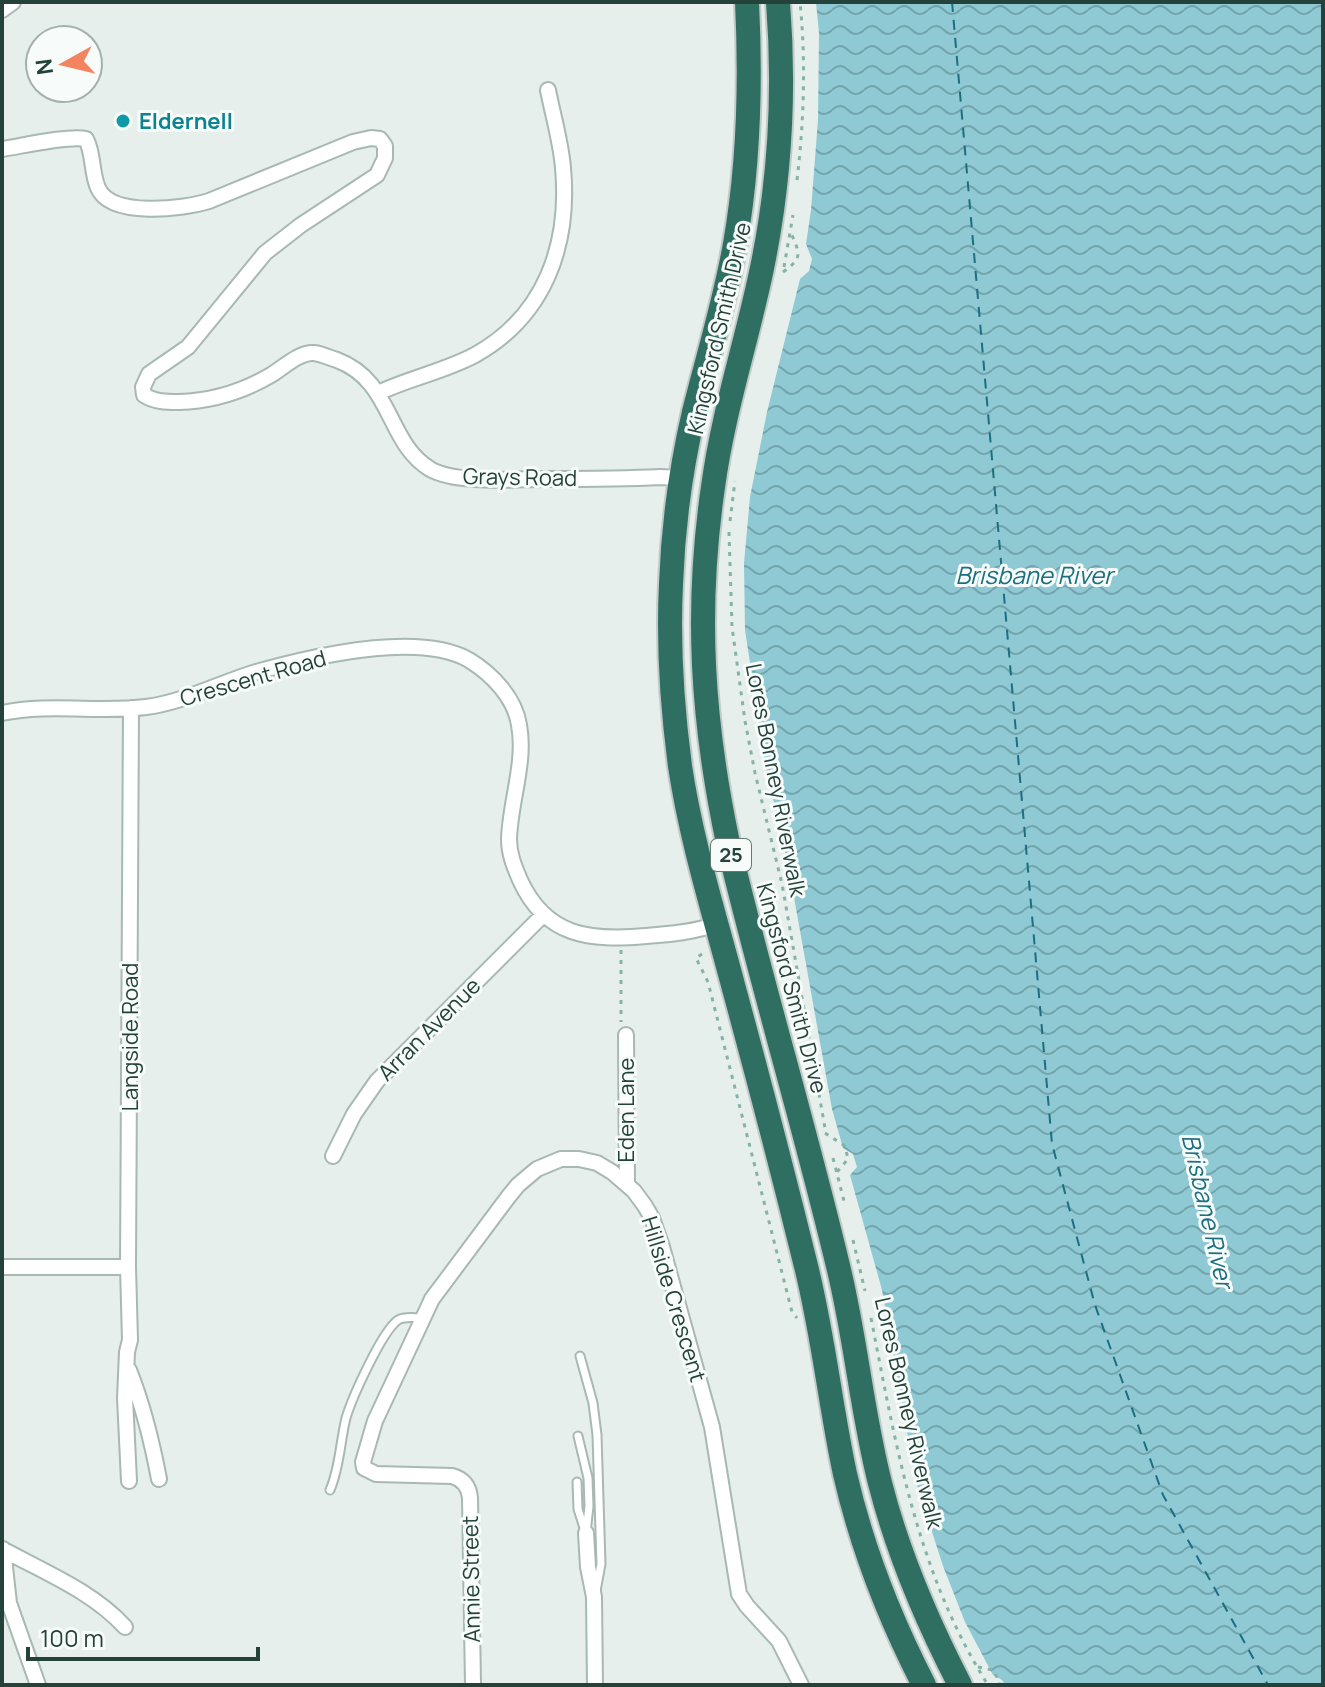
<svg xmlns="http://www.w3.org/2000/svg" width="1325" height="1687" viewBox="0 0 1325 1687" font-family="Manrope,sans-serif">
<defs>
<pattern id="water-waves" width="16" height="10" patternUnits="userSpaceOnUse" patternTransform="scale(2)"><rect width="16" height="10" fill="#8ec9d4"/><path d="M0 5q4-4 8 0t8 0" fill="none" stroke="#74a5ad"/></pattern>
</defs>
<rect width="100%" height="100%" fill="#e6efeb"/>
<path fill="url(#water-waves)" d="M816 2H1323V1685H1005L1002 1680 993 1675 965 1622 943 1566 916 1482 882 1290 850 1175 857 1167 853 1154 843 1148 832 1109 788 864 766 768 745 630 744 563 750 497 767 412 800 279 809 271 812 259 806 244 811 210 818 120 819 33Z"/>
<g fill="none" stroke-linecap="round" stroke-linejoin="round">
<path stroke="#1c6f80" stroke-width="2" stroke-dasharray="10 8" stroke-linecap="butt" d="M952 2 1052 1144 1095 1305 1163 1495 1268 1685"/>
<defs>
<path id="lane" d="M580 1356 593 1403 597 1435 601 1564 596 1591
M578 1436 588 1478 589 1506 586 1533
M577 1482 578 1509 585 1531
M330 1490C340 1467 340 1442 346 1418 352 1398 382 1331 398 1320 405 1316 414 1318 422 1318"/>
<path id="street" d="M2 10 13 2
M2 149C22 146 69 135 86 139 94 154 91 172 98 188 111 218 183 209 209 201L353 142 371 138 380 139 385 146V158L377 175 301 225 265 253 188 347 149 374 143 387 144 395C154 402 167 402 179 402 213 401 242 392 271 375 283 368 299 352 314 353 322 354 330 358 337 360 393 381 386 442 430 469 456 484 514 479 545 479 583 479 622 479 660 477L682 478
M378 393C410 378 445 371 475 355 545 316 570 245 563 168 561 142 553 116 548 90
M2 713C50 703 98 713 146 707 184 702 220 683 256 672 310 657 418 631 469 660 492 674 515 698 519 725 526 762 510 802 509 839 509 854 514 866 520 880 546 937 590 941 646 936 671 934 694 932 717 924
M626 1035 627 1184
M333 1156 354 1114 377 1081 543 915
M2 1267H128
M129 1370C143 1405 152 1442 159 1479
M129 1481 125 1398 127 1352 130 1340 128 1267 131 708
M586 1533 588 1567 594 1597 595 1685
M2 1549C44 1572 92 1591 125 1627
M3 1549 9 1603 38 1685
M473 1685 470 1498C469 1486 463 1479 452 1476L376 1474 364 1468 363 1462 375 1421 432 1299 509 1196 518 1185 537 1169 561 1159H579L597 1163 612 1172 634 1191 645 1206 652 1218 662 1247 712 1427 739 1594 747 1606 779 1641 801 1685"/>
<path id="highway" d="M747 2C751 83 749 164 735 244 725 301 708 356 694 412 681 468 673 527 671 584 668 645 672 706 680 766 691 840 714 913 733 985 758 1077 782 1169 805 1262 823 1332 830 1404 845 1474 862 1548 890 1619 924 1685
M778 2C785 91 780 181 762 268 747 341 723 412 713 487 695 611 702 720 728 843 762 986 805 1127 839 1270 856 1340 862 1413 880 1483 898 1554 927 1621 960 1685"/>
</defs>
<use href="#lane" stroke="#a8b8b2" stroke-width="11"/>
<use href="#street" stroke="#a8b8b2" stroke-width="18"/>
<use href="#highway" stroke="#c2cac8" stroke-width="28"/>
<path stroke="#86b3a5" stroke-width="3" stroke-dasharray="4 6" stroke-linecap="butt" d="M797 180C804 121 806 61 800 2
M784 267 793 215
M783 272C803 258 800 254 791 233
M730 521 735 481
M729 532 732 627 745 721 755 773 782 884 825 1128
M621 950V1022
M702 954 696 958 708 982 792 1312 797 1318
M825 1133 845 1146 848 1159 837 1172
M833 1158 845 1205
M853 1240 865 1291
M871 1318C896 1446 917 1573 988 1685
M978 1667 993 1670 1000 1683 998 1685"/>
<use href="#lane" stroke="#fff" stroke-width="7"/>
<use href="#street" stroke="#fff" stroke-width="14"/>
<use href="#highway" stroke="#2f6f62" stroke-width="24"/>
</g>
<circle fill="#0f9aa8" stroke="#f7fbf9" stroke-width="3" cx="123" cy="121" r="8"/>
<g text-anchor="middle" stroke-width="6" stroke-linejoin="round" paint-order="stroke">
<rect fill="#f7fbf9" stroke="#637a73" stroke-width="2" x="711" y="839" width="40" height="32" rx="6"/>
<g font-size="20" font-weight="bold" fill="#24423a">
<text x="731" y="862">25</text>
</g>
<g font-size="22" font-weight="bold" fill="#0d838f" stroke="#f7fbf9" text-anchor="start">
<text x="139" y="129">Eldernell</text>
</g>
<g font-size="22" fill="#24423a" stroke="#f7fbf9">
<text transform="translate(719 328) rotate(-77)" y="8">Kingsford Smith Drive</text>
<text transform="translate(520 477) rotate(1)" y="8">Grays Road</text>
<text transform="translate(253 678) rotate(-16)" y="8">Crescent Road</text>
<text transform="translate(776 780) rotate(79)" y="8">Lores Bonney Riverwalk</text>
<text transform="translate(792 988) rotate(75)" y="8">Kingsford Smith Drive</text>
<text transform="translate(429 1029) rotate(-45)" y="8">Arran Avenue</text>
<text transform="translate(130 1037) rotate(-90)" y="8">Langside Road</text>
<text transform="translate(626 1110) rotate(-90)" y="8">Eden Lane</text>
<text transform="translate(674 1299) rotate(73)" y="8">Hillside Crescent</text>
<text transform="translate(909 1413) rotate(77)" y="8">Lores Bonney Riverwalk</text>
<text transform="translate(471 1579) rotate(-91)" y="8">Annie Street</text>
</g>
<g font-size="24" font-style="italic" fill="#1c6f80" stroke="#f7fbf9">
<text x="1034" y="584">Brisbane River</text>
<text transform="translate(1207 1211) rotate(77)" y="8">Brisbane River</text>
</g>
</g>
<rect width="1325" height="1687" fill="none" stroke="#24423a" stroke-width="8"/>
<g transform="translate(64 64) rotate(262)"><circle r="38" fill="#f7fbf9" stroke="#a3b1ad" stroke-width="2"/>
<path d="M0-6L14 30L0 20L-14 30Z" fill="#f4845f"/>
<text y="-12" font-size="22" font-weight="bold" text-anchor="middle" fill="#24423a">N</text>
</g>
<path d="M28 1647v12h230v-12" fill="none" stroke="#24423a" stroke-width="4"/>
<text x="40" y="1647" font-size="24" fill="#24423a" stroke="#f7fbf9" stroke-width="6" paint-order="stroke">100 m</text>
</svg>
